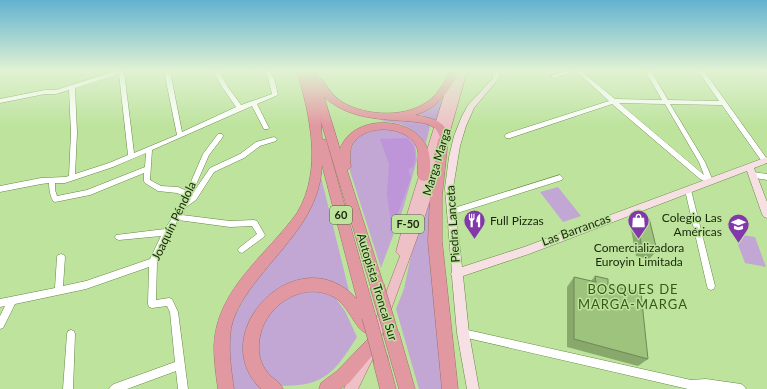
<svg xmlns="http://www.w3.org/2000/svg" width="767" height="389" viewBox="0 0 767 389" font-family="Lato,sans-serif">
<rect width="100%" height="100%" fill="#bde39d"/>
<path fill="#c2a7d5" d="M444 98 437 120 416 114 429 109Z
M390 118 429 123 430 126 426 143C412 126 402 123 381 121Z
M382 129 396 130 408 136 415 144 417 160 403 209 381 268 349 168C350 141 355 134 382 129Z
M320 173 350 295 319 281 271 297 249 370 253 378 263 389H232L227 339 235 315 250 288 268 266Z
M558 187 581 216 563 222 540 192Z
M432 194 443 389H419L396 309 404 289 411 255Z
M734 234 755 237 766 267 745 263Z
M311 288 334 296 345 311 357 337C332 377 321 389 269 385L257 365 258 324 290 292Z"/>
<path fill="#bd95d8" d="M407 138C416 146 417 156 413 167L408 169 411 178 390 234V216L387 194 389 164 380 139Z"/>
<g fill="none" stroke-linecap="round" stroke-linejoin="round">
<defs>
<path id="street" d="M115 71H124L134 153 177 135 164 71H170L182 132 236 107 222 87 213 71H219L228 87 241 105 272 94 268 78 264 71H270L274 78 278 95 257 104 269 128 268 129H264L252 106 152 150 150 180 161 186 178 187 187 191 203 154 218 134H222L223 136 222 138 209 155 191 196 210 168 240 154 256 142 274 137 277 139 276 141 260 146 244 158 214 172 196 200 186 207 182 215 230 221 254 220 257 221 265 235 264 237 242 253 239 252 238 250 239 248 257 234 252 226 230 227 178 220 170 234 157 262 156 300 169 298 172 299 178 312 188 389H178L176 371 127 389H109L111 386 114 384 175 362 170 312 167 306 152 308 149 307 148 304 149 267 86 289 15 304 3 328 0 329V316L5 306 0 307V299L55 288 57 257 58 255 61 254 64 255 65 257 63 286 86 281 150 259 161 236 119 240 116 239 115 237 116 235 165 229 181 204 184 196 177 193 158 191 145 183 144 181V173L90 195 55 202 53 201C50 195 49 190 49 183L41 184 0 192V186L41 178 65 177 69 176 71 133 69 90 56 94H45L0 103V99L45 90H56ZM119 74 128 155 109 163 75 174 77 133 75 88ZM146 153 145 167 87 190 57 196 55 190V183H65L113 167Z
M566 71H581L615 99 662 100 645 71H651L668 100 719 101 698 71H704L767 159V163H763L722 105 670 104 705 162 713 181 710 184 700 179 612 104 510 138H506L505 136 506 134 609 101 576 71 554 78 551 76ZM619 103 665 104 699 162 704 175Z
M752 172 767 174V180L750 177 749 175Z
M560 175 563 178 562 180 451 215 448 214 447 212 448 210 451 209Z
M688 187 690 188 691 190 715 286 714 289 711 290 708 289 707 286 685 190 686 188Z
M463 329 691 380 706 379 741 384 744 386 746 389H688L463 337 460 336 459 333 460 330Z
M71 330 74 331 75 334 73 389H63L67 334 68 331Z"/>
<path id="secondary" d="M492 71H499L500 77 474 108 466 126 460 146 453 188 462 267 524 247 767 157V163L754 168 767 202V218L764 217 762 214 747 171 529 254 463 276 469 333 479 389H467L457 333 452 277 451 274 452 272 445 188 449 157 454 136 462 116 468 105 493 78Z
M763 71H767V75L765 74Z"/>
<path id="primary" d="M453 71 459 73V71H467L447 142 442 145 438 143 433 159 437 158 442 161 426 213 380 340 379 344 374 346 369 344 368 340 400 256 396 252 400 237 451 73Z
M366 351 371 353 373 358 358 389H344L361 353Z"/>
<path id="highway" d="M297 71H316L318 78 322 79C328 88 333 96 342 102 367 117 409 118 431 99 440 91 445 81 450 71H459C449 92 438 108 415 115 430 118 443 119 449 135L447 138 448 140 442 196V241L458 389H442L428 241 430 196 438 140 440 137C438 133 437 129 433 127 426 122 414 122 406 121 375 119 348 118 324 97L340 149C354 109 430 116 430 162 430 168 431 175 428 180L424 181 420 180C413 168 424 154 413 141 399 125 363 125 352 145 349 152 350 160 351 167L347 170 384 286 382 291 377 292 372 291 319 115 321 121 322 139 326 140 327 143 376 317 372 323 374 326 371 331 366 333C355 329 349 306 334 297 301 279 259 309 259 346 258 357 263 369 271 376 276 381 280 382 283 389H261C203 333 298 235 357 299L322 165C320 214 285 244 257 280 246 294 235 310 231 328 228 349 231 369 234 389H218C216 375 214 361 214 346 216 289 267 255 297 213 323 170 310 116 297 71Z
M391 326 396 328 399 333 415 389H399L383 333 386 328Z
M373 336 378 339 381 344 378 349 349 383 340 389H319L321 383 337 371 368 339Z
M381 353 387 355 396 389H380L373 361 375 355Z"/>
</defs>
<use href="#street" stroke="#678846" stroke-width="1"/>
<use href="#secondary" stroke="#678846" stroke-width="1"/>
<use href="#primary" stroke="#9c706c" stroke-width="1"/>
<use href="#highway" stroke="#9c706c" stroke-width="1"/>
<use href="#street" fill="#fff" fill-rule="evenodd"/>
<use href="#secondary" fill="#f6e0e3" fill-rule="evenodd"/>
<use href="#primary" fill="#eec1c7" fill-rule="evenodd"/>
<use href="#highway" fill="#e298a1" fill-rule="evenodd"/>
<defs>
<path id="highway-bridge" d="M377 286 391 333
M369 317 381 361"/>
</defs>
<use href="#highway-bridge" stroke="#9c706c" stroke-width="15" stroke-linecap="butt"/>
<use href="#highway-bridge" stroke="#e298a1" stroke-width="14"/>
</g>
<path fill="#88a86c" d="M636 215 657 251 649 259 636 256 630 224Z
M595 276 608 285 648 359 638 366 567 347V287L574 277 591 281Z"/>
<path fill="#9ec37d" stroke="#6f8858" d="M636 215 649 218 657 251 642 249Z
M595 276 608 279V285L641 293 648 359 574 339V277L596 282Z"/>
<linearGradient id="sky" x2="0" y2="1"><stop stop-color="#62b2d0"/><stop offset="0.56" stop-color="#e1f2d3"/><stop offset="1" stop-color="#e1f2d3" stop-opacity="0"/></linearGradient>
<rect width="767" height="126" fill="url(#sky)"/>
<defs>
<symbol id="restaurant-pin" viewBox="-11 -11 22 30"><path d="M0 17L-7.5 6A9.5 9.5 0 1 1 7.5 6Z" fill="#8238aa" stroke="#bde39d"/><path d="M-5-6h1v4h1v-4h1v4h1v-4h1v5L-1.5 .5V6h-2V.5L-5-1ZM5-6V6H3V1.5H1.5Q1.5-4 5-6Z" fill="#fff"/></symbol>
<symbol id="shop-pin" viewBox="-11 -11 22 30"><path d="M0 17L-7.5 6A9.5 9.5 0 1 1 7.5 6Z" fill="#8238aa" stroke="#bde39d"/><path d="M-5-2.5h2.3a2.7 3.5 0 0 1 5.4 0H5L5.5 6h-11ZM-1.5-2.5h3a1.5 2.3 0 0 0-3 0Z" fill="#fff"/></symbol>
<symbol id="school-pin" viewBox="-11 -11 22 30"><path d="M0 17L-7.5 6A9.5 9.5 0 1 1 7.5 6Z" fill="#8238aa" stroke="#bde39d"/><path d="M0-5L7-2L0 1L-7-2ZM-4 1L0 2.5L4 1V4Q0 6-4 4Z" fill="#fff"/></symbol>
</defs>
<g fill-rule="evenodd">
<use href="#restaurant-pin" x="462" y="208" width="25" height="34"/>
<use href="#shop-pin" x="626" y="208" width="25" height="34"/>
<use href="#school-pin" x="726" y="212" width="25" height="34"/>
</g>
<g text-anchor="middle" stroke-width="3" stroke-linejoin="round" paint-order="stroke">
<g fill="#bde39d" stroke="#4a5f37" stroke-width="1">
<rect x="330" y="206" width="22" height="18" rx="3"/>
<rect x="392" y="215" width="32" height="18" rx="3"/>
</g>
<g font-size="11" font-weight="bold" fill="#19260b">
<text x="341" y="219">60</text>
<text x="408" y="228">F-50</text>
</g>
<g font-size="12" fill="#19260b" stroke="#bde39d">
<text transform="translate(437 162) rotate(-73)" y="4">Marga Marga</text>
<text transform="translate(174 221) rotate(-64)" y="4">Joaquín Péndola</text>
<text transform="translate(453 224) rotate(-94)" y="4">Piedra Lanceta</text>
<text transform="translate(576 230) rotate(-20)" y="4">Las Barrancas</text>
<text transform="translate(377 287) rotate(73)" y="4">Autopista Troncal Sur</text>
</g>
<g font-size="12" fill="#19260b" stroke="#bde39d" text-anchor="end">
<text x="722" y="222">Colegio Las<tspan x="722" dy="14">Américas</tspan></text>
<text x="490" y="225" text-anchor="start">Full Pizzas</text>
<text x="639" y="252" text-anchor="middle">Comercializadora<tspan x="639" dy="14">Euroyin Limitada</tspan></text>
</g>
<g font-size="13" letter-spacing="1" fill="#395814" stroke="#bde39d">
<text x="633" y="294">BOSQUES DE<tspan x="633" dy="15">MARGA-MARGA</tspan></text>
</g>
</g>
</svg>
